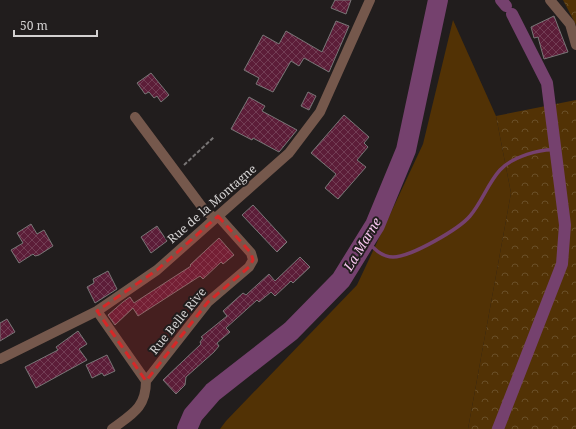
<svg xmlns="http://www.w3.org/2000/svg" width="576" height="429" viewBox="0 0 576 429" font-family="'Noto Serif',serif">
<defs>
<pattern id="forest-crowns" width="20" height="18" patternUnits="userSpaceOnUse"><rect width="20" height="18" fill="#523205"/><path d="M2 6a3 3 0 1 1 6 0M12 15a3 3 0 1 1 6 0" fill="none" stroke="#6a4f28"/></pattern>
<pattern id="building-cross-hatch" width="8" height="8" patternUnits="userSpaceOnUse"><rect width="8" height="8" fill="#5c1d38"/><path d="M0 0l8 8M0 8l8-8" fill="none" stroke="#723d54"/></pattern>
</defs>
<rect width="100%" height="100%" fill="#211d1d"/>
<path fill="#523205" d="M453 20 496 116 511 193 468 429H220L226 421 357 285 423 144Z"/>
<path fill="url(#forest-crowns)" d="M563 0H576V27V25Z
M576 100V429H468L511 193 496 116Z"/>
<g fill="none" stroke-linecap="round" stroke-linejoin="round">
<path stroke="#75416e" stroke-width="3.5" d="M366 239C372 248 382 257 393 257 411 257 459 229 470 216 482 202 488 183 500 170 512 157 541 148 557 150"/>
<path stroke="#75416e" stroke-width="12" d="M501 0 506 6
M498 429 562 264 565 225 547 83 512 14"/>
<path stroke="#75416e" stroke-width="20" d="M187 429 193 415 213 392 291 331 341 280 375 225 406 150 438 0"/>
</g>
<path fill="url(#building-cross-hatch)" stroke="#797677" d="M335 0H351L346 14 331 8Z
M554 16 568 52 544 59 538 37 534 38 531 27Z
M336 21 349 26 329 72 304 58 299 66 291 61 273 92 256 84 259 78 244 70 263 35 279 44 286 31 322 52Z
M151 73 169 95 161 102 157 96 154 98 149 92 145 94 137 83Z
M308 92 316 96 309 110 301 106Z
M249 97 265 106 262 111 297 130 279 152 253 138 252 140 231 129Z
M344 115 369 137 364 143 368 147 357 160 366 167 338 199 325 188 336 174 311 153Z
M253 205 287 242 277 252 242 215Z
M31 224 37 234 44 230 53 246 39 255 35 256 33 254 19 263 11 250 23 243 17 233Z
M157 226 167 241 151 253 141 237Z
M219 238 234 255 223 264 221 262 203 279 200 276 138 316 133 308 115 325 108 315 123 302 130 297 134 303 157 288 191 266 190 265Z
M300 257 310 267 293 283 291 281 275 296 271 292 259 302 257 300 226 328 230 332 217 343 219 346 214 352 186 377 185 385 176 394 163 380 201 344 200 342 203 338 201 337 227 316 223 311 243 293 246 295 269 274 275 281Z
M108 271 117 289 95 303 87 287 94 283 93 279Z
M7 319 15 332 0 341V323Z
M78 331 87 344 79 349 87 360 36 388 25 367 58 350 56 347Z
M107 355 115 371 104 376 102 373 92 378 86 365Z"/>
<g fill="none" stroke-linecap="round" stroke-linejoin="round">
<path stroke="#787575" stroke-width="2" stroke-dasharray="4 2" stroke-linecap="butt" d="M184 165 214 137"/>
<path stroke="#75584c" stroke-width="10" d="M550 0 570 24 576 45
M135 117 205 211 215 218
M97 311 146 381
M0 359 97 311 157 270 289 153 320 112 370 0
M146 381 208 302 249 267 253 260 251 253 218 216
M112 429C132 414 146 408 146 381"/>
</g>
<path fill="#d62828" fill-opacity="0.2" stroke="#d62828" stroke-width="3" stroke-dasharray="8 5" stroke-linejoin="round" d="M218 216 251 253 253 260 249 267 208 302 146 381 97 311 157 270Z"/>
<g text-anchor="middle" stroke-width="4" stroke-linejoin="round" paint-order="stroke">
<g font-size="12" fill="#d3d1d1" stroke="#211d1d">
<text transform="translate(212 204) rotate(-41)" y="4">Rue de la Montagne</text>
<text transform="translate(178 321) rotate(-51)" y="4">Rue Belle Rive</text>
</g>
<g font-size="13" font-style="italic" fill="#f8c7ef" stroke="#211d1d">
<text transform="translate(362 244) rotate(-59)" y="5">La Marne</text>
</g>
</g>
<path d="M14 30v6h83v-6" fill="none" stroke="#d3d1d1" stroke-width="2"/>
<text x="20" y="30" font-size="12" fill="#d3d1d1" stroke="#211d1d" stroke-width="3" paint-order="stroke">50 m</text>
</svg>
